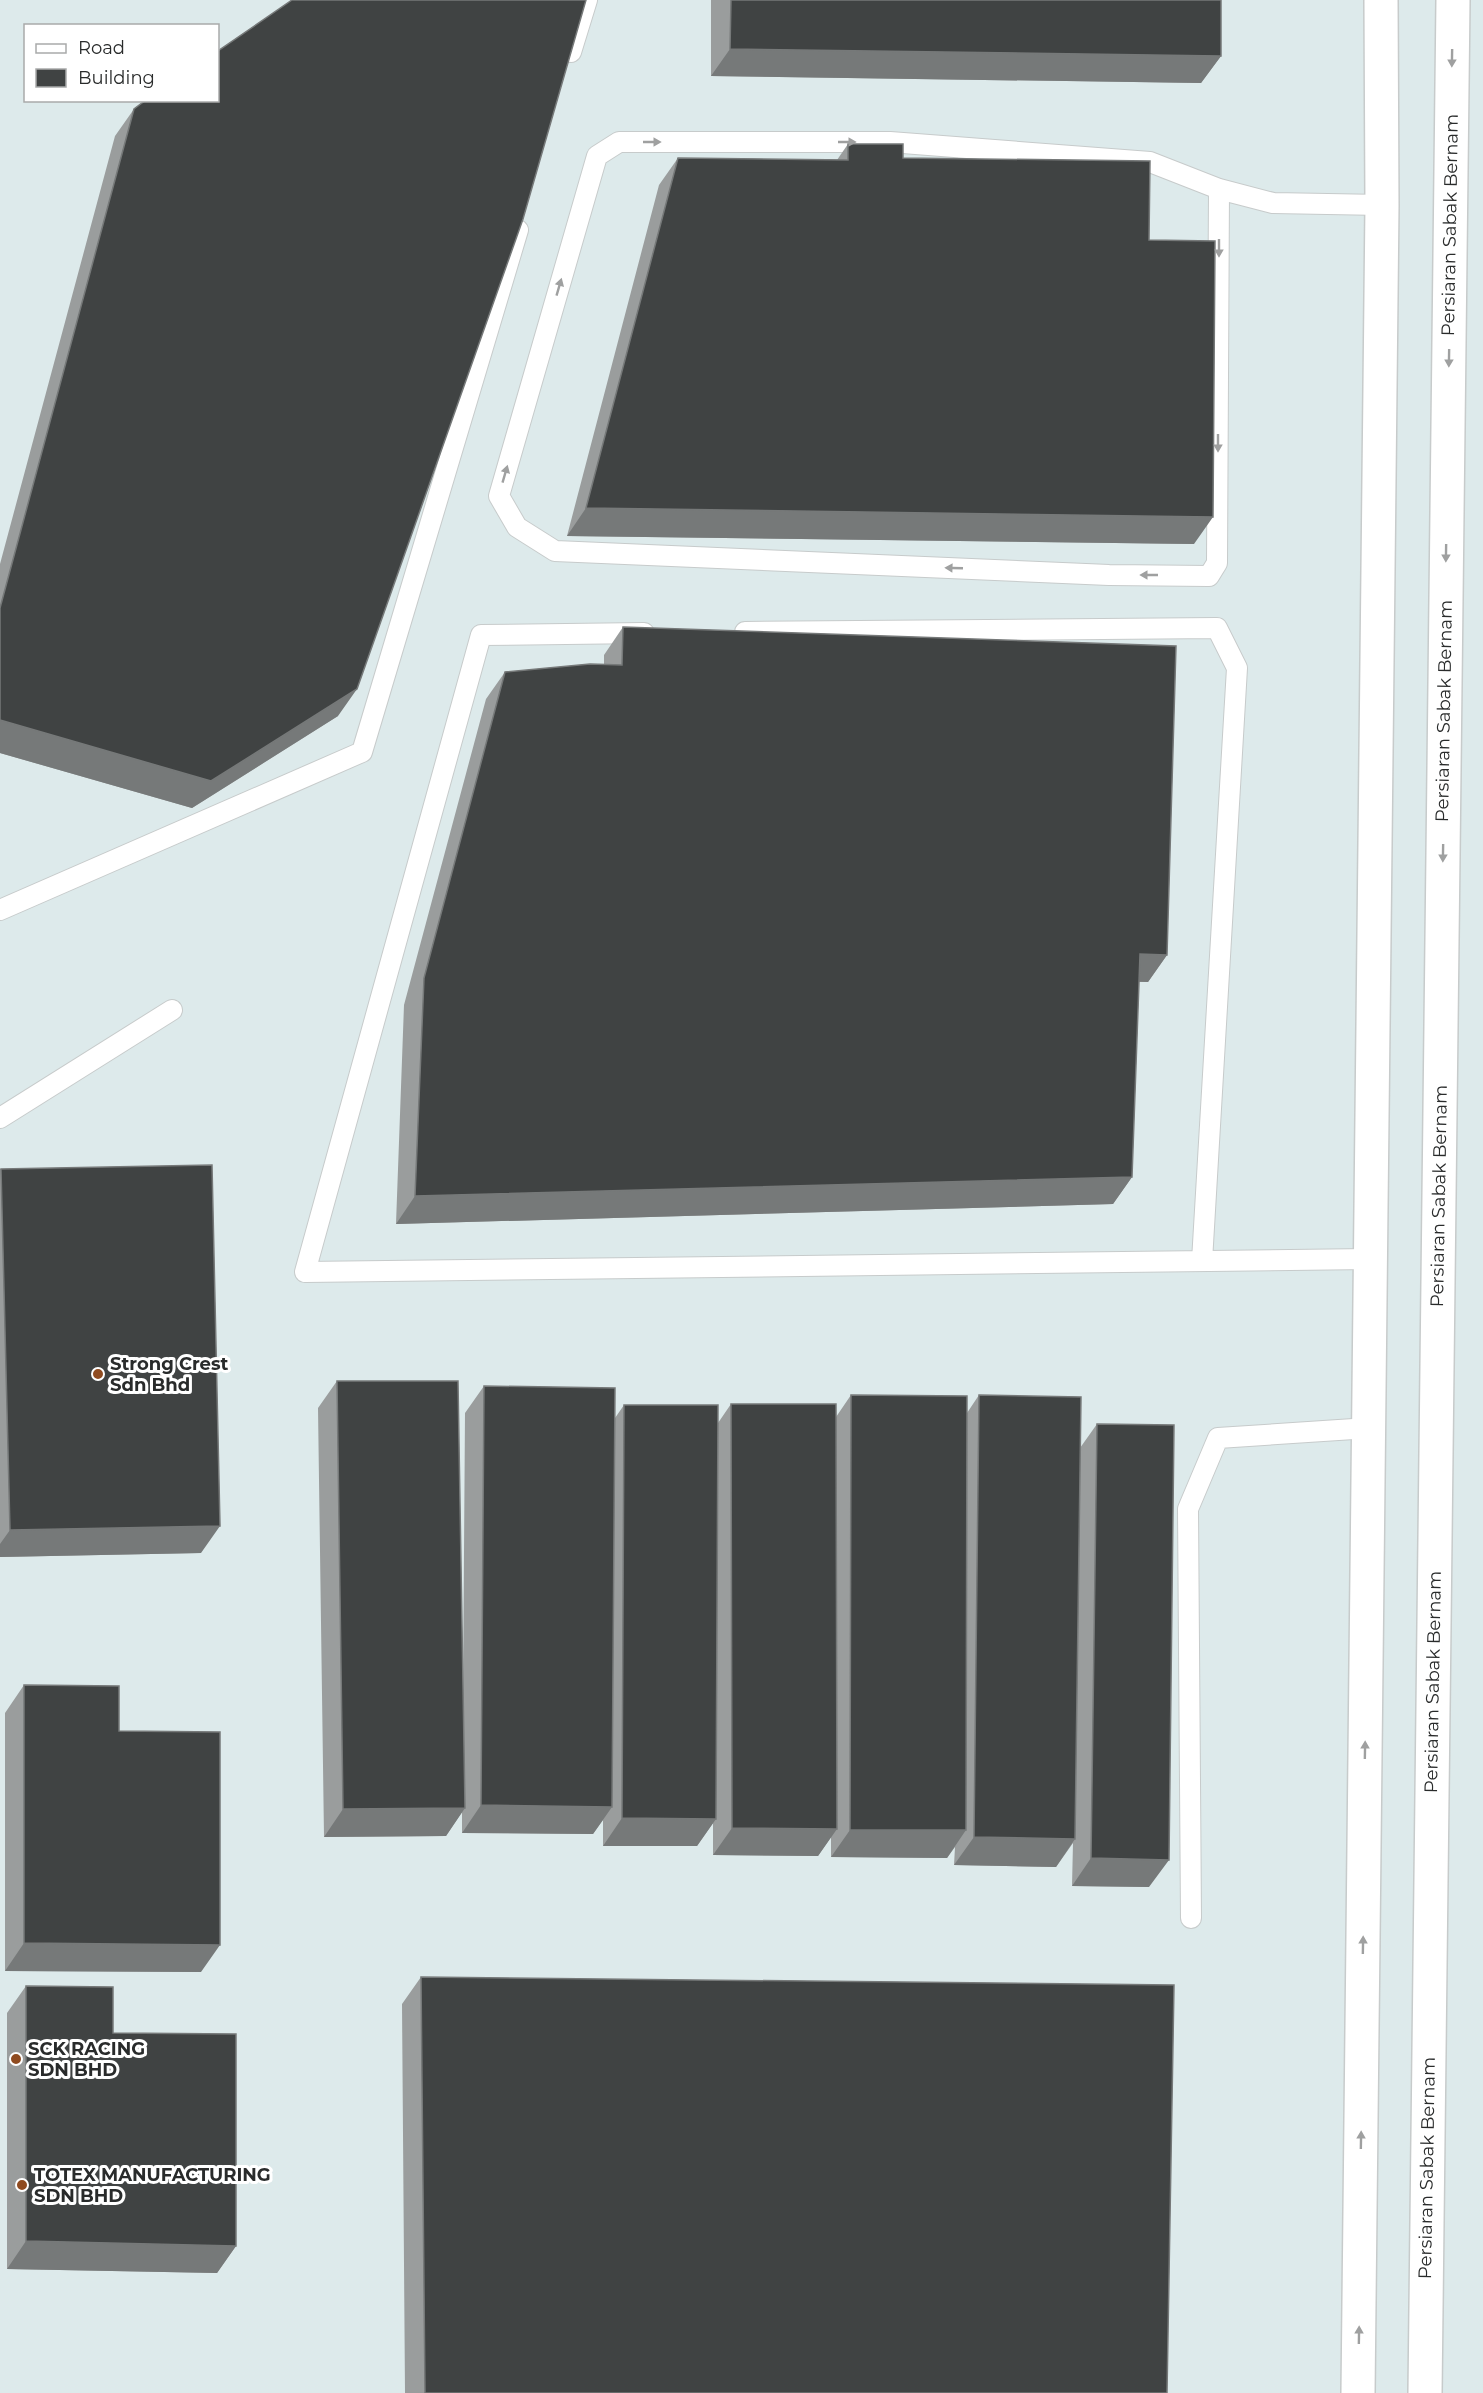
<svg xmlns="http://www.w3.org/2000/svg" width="1483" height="2393" viewBox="0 0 1483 2393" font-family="Montserrat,sans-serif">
<rect width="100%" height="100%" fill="#f3f7f7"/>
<path fill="#ddeaeb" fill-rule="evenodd" d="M0 0H1483V2393H0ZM26 26H218V100H26Z"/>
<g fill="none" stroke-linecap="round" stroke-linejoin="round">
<defs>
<path id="lane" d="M571 52 587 0
M1219 189 1217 563 1209 576 1109 575 555 551 517 527 499 496 597 156 619 142H890L1150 162 1219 189 1273 203 1382 205
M745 632 1217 628 1237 668 1202 1261
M644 633 481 635 305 1272 1370 1259
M0 910 362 752 518 230
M0 1118 172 1010
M1191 1918 1188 1509 1218 1438 1369 1428"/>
<path id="secondary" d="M1358 2393 1382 205 1381 0
M1425 2393 1453 0"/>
</defs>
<use href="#lane" stroke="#c7cbcb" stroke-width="22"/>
<use href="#secondary" stroke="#c7cbcb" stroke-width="36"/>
<use href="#lane" stroke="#fff" stroke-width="20"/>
<use href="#secondary" stroke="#fff" stroke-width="33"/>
</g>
<path fill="#9a9d9d" d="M711 0H1221V56L1201 83 711 76Z
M134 109 338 716 192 808 0 753V564L115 136Z
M848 144 903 158 1149 240 1194 544 567 536 659 185 678 158 837 160Z
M623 627 1167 955 1148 982H1139L1132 1177 1113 1204 396 1224 404 1005 486 699 505 672 604 664V655Z
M0 1169H1L201 1553 0 1557Z
M337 1381 463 1692 465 1413 484 1386 615 1418 624 1405 718 1423 731 1404 836 1417 851 1395 967 1413 979 1395 1080 1448 1097 1424 1149 1887 1072 1886 1073 1843 1056 1867 954 1865 955 1847 947 1858 831 1857V1837L818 1856 713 1855V1823L697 1846H603V1820L593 1834 462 1833V1812L446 1836 324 1837 318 1408Z
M24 1685 119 1731 201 1972 5 1971V1713Z
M421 1977 1167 2393H405L402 2004Z
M26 1986 113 2033 236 2246 217 2273 7 2269V2013Z"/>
<path fill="#767979" d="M730 49 1221 56 1201 83 711 76Z
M586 508 1213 517 1194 544 567 536Z
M357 689 338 716 192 808 0 753V720Z
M1140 954 1167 955 1148 982 1120 981Z
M1132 1177 1113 1204 396 1224 415 1196Z
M220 1526 201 1553 0 1557V1544L10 1530Z
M481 1805 612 1807 593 1834 462 1833Z
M465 1808 446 1836 324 1837 343 1809Z
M622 1818 716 1819 697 1846H603Z
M732 1828 837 1829 818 1856 713 1855Z
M850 1830H966L947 1858 831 1857Z
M974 1837 1075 1839 1056 1867 954 1865Z
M1091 1858 1169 1860 1149 1887 1072 1886Z
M24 1943 220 1945 201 1972 5 1971Z
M26 2241 236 2246 217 2273 7 2269Z"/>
<path fill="#404343" stroke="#767979" stroke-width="1.5" d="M292 0H586L523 219 357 689 211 781 0 720V608L134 109 146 100H218V51Z
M731 0H1221V56L730 49Z
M848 144H903V158L1150 161 1149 240 1215 241 1213 517 586 508 678 158 848 160Z
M623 627 1176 646 1167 955 1140 954 1132 1177 415 1196 424 978 505 672 590 664 622 665Z
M212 1165 220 1526 10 1530 1 1169Z
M337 1381H458L465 1808 343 1809Z
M484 1386 615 1388 612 1807 481 1805Z
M851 1395 967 1396 966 1830H850Z
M979 1395 1081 1397 1075 1839 974 1837Z
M731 1404H836L837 1829 732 1828Z
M624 1405H718L716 1819 622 1818Z
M1097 1424 1174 1425 1169 1860 1091 1858Z
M24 1685 119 1686V1731L220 1732V1945L24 1943Z
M421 1977 1174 1985 1167 2393H425Z
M26 1986 113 1987V2033L236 2034V2246L26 2241Z"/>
<defs><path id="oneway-solid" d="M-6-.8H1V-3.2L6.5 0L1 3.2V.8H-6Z" transform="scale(1.5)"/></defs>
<g fill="#9fa0a0">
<use href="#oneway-solid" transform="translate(1452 58) rotate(91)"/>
<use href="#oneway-solid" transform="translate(652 142)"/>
<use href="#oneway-solid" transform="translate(847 142)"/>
<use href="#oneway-solid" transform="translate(1219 248) rotate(90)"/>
<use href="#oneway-solid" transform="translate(559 287) rotate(-74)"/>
<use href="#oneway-solid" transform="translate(1449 358) rotate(91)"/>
<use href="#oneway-solid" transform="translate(1218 443) rotate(90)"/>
<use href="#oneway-solid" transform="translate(505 474) rotate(-74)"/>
<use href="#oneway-solid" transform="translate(1446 553) rotate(91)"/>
<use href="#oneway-solid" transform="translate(954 568) rotate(-178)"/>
<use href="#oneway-solid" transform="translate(1149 575) rotate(-180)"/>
<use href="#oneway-solid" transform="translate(1443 853) rotate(91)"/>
<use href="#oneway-solid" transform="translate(1365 1750) rotate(-89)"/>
<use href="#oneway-solid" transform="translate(1363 1945) rotate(-89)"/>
<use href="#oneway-solid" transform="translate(1361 2140) rotate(-89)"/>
<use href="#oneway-solid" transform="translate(1359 2335) rotate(-89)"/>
</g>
<g fill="#8f4b20" stroke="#fff" stroke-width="2">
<circle cx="98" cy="1374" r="6"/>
<circle cx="16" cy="2059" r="6"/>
<circle cx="22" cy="2185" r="6"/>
</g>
<g text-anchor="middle" stroke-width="6" stroke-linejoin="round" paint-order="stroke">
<g font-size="18" fill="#292b2b" stroke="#fff">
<text transform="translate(1450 225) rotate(-89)" y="6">Persiaran Sabak Bernam</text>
<text transform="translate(1444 711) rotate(-89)" y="6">Persiaran Sabak Bernam</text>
<text transform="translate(1439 1196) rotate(-89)" y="6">Persiaran Sabak Bernam</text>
<text transform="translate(1433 1682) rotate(-89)" y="6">Persiaran Sabak Bernam</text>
<text transform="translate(1427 2168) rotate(-89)" y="6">Persiaran Sabak Bernam</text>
</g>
<g font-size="18" font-weight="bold" fill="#292b2b" stroke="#fff" text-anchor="start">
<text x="110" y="1370">Strong Crest<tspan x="110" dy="21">Sdn Bhd</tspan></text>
<text x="28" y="2055">SCK RACING<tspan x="28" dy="21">SDN BHD</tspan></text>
<text x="34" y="2181">TOTEX MANUFACTURING<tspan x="34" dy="21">SDN BHD</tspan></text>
</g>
</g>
<rect x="24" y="24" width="195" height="78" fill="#ffffff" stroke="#a9aaaa" stroke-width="1.5"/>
<rect x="36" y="44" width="30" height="9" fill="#ffffff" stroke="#a9aaaa" stroke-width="1.5"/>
<text x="78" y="54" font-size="18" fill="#292b2b">Road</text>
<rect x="36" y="69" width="30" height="18" fill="#404343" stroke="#a9aaaa" stroke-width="1.5"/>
<text x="78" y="84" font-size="18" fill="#292b2b">Building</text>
</svg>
